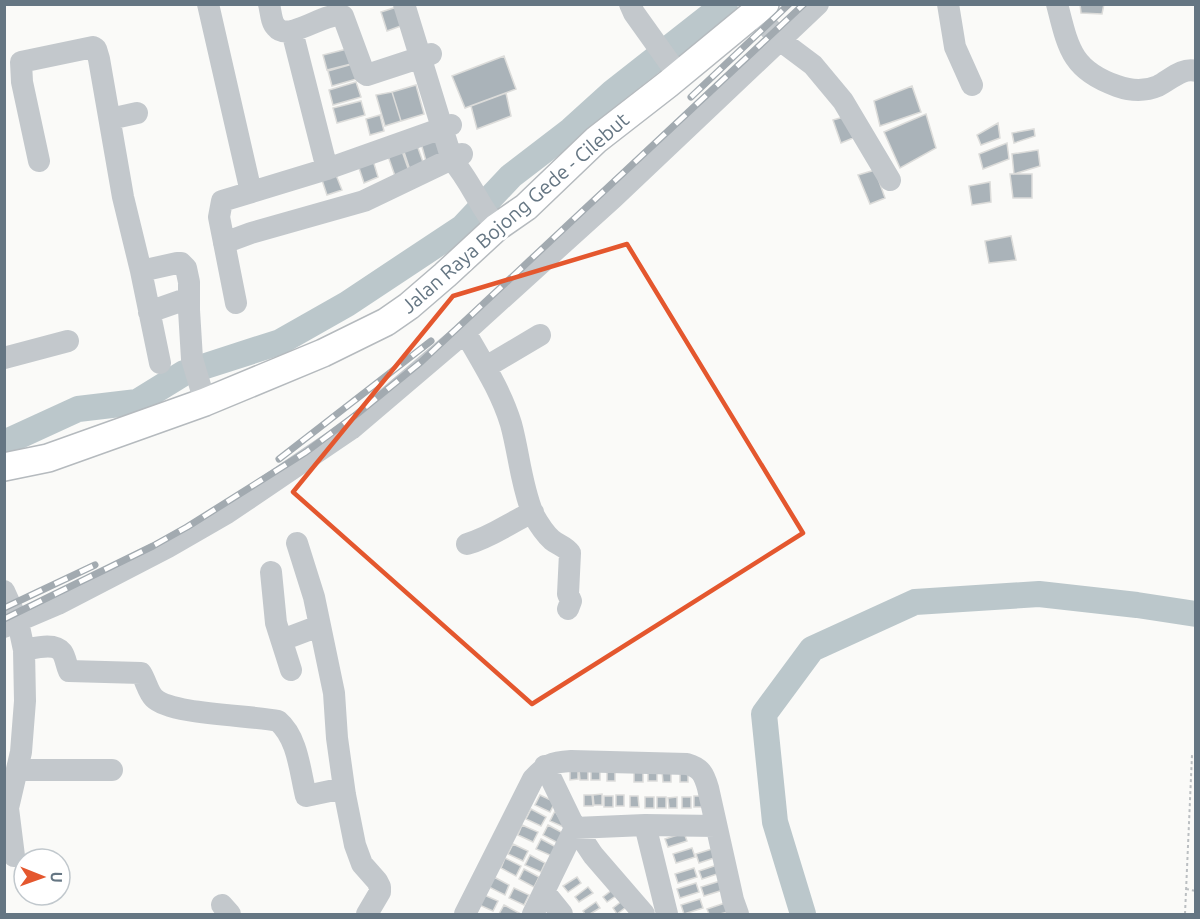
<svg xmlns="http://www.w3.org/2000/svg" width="1200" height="919" viewBox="0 0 1200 919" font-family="Ubuntu,sans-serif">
<rect width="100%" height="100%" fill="#fafaf8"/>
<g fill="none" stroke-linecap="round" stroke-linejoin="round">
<path stroke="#bbc7cb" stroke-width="26" d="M4 443 78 409 137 402 184 373 280 342 347 304 463 227 511 176 571 130 613 92 725 4
M803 914 775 822 764 714 812 649 915 602 1039 594 1137 605 1196 614"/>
</g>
<path fill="#aab3b9" stroke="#dcdcda" stroke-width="1.5" d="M1080 4H1104L1102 14 1081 13Z
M403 5 409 23 387 31 381 12Z
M351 48 355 63 327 70 323 55Z
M504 56 516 89 465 108 452 76Z
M356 63 360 78 332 86 328 71Z
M356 82 361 97 333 105 329 90Z
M416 85 424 114 401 121 392 92Z
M912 86 921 112 880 126 874 101Z
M392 92 401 121 385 126 376 95Z
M506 93 511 116 477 129 471 106Z
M361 101 365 115 337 123 333 108Z
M926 114 936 148 900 168 884 132Z
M380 115 384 131 370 135 366 119Z
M847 116 853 138 841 143 833 120Z
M998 123 1000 138 981 145 977 135Z
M1034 129 1035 136 1014 143 1012 133Z
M443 136 449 154 426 161 421 143Z
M1007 143 1009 159 983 169 979 154Z
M417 145 424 165 410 170 403 149Z
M1038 150 1040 166 1014 174 1012 154Z
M402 151 409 171 395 176 388 156Z
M372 157 378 177 364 183 357 162Z
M334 170 342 190 327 195 320 174Z
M875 170 885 198 870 204 858 175Z
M1010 174H1032V198H1013Z
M990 182 991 202 972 205 969 186Z
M1011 236 1016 260 989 263 985 241Z
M570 769H578V779L570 780Z
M579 769H588V780H580Z
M591 769H600V780H591Z
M607 770H615V781H607Z
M648 770H657V781H648Z
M634 771H643V782H634Z
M662 771H671V782H663Z
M680 771H688V782H680Z
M602 794V805H594L593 795Z
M540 795 555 802 550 812 535 805Z
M584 795H592L593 806H584Z
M616 795H624V806H616Z
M604 796H613V807H604Z
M630 796H638L639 807H630Z
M694 796H702V807H694Z
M645 797H654V808H645Z
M657 797H666V808H657Z
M677 797V808H669L668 798Z
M682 797H691V808H682Z
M531 809 546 817 541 826 526 819Z
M555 811 566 828 550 821Z
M522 825 538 832 533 842 518 835Z
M548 825 563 833 558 843 543 835Z
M684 833 687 841 668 847 665 839Z
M541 839 556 847 552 856 536 849Z
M513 844 528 851 523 861 508 854Z
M692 848 695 857 676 863 673 854Z
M715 848 717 857 699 863 696 854Z
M530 855 545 863 541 872 525 865Z
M505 858 521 866 516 876 501 868Z
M717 865 720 873 702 879 699 871Z
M694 868 697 877 678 883 675 874Z
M524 869 539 877 534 887 519 879Z
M494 877 509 885 505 895 489 887Z
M577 877 581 883 568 892 563 886Z
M720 881 723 890 704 896 701 887Z
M696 883 699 892 680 898 677 889Z
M588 887 593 893 579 902 575 897Z
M616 887 620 893 607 902 603 897Z
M514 888 529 895 524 905 509 898Z
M482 894 498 901 493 911 477 904Z
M626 898 630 904 617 914 613 908Z
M700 899 703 908 684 914 681 905Z
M596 902 600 908 590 914H585L583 911Z
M725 903 728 912 720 914H709L707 909Z
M504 905 519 913 518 914H499Z"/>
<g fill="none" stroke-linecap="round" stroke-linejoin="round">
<defs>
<path id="major" d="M4 467 48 458 205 402 323 353 386 322 409 306 445 275 497 227 526 207 596 140 668 84 765 4"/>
</defs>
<use href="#major" stroke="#b5babe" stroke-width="30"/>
<path stroke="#bbbfc2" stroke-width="2" stroke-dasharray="3 3" stroke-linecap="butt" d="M1186 889 1196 891
M1185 914 1192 755"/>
<path stroke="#c3c8cc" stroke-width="22" d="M208 4 251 192
M269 4C271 12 271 22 276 27 289 43 326 10 343 16L364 73 367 75 431 54
M404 4 452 160C470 180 479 206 497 227
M630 4 634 13 679 76
M948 4 955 47 972 85
M1057 4C1068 47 1071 70 1117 86 1131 91 1144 92 1158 86 1170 80 1182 67 1196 71
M755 12 781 41 813 65 843 101 890 180
M292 31 327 169
M110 119 137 113
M39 161 22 82 21 62 93 47 96 49 99 59 123 197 141 271 160 363
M224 243 251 233 364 201 462 154
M141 271 177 263H181L186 268 189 282V310L192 359 205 402
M236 303 219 217 222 201 327 169 451 125
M149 312 189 298
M465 332C482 362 501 391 511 424 519 453 521 485 533 514 538 523 544 533 552 540 558 545 565 546 570 553L568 594 571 601 568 609
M4 358 68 341
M486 367 540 335
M297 543 314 597 334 693 337 738 345 795 355 845 362 864 377 881 380 887V892L367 914
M467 544C492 537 509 523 533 512
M271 572 276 623 291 670
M4 591 18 622 24 650 25 701 21 752 8 808 14 856
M4 627 58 604 168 547 227 513 351 429 465 332 613 198 818 4
M282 640 319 626
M24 650C35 648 54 642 62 652 66 658 66 665 69 671L141 673C146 681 148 692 154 698 171 715 252 715 278 721 298 738 300 772 306 796L344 788
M545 766 575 828 593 855 644 914
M17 770H112
M645 825 716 826
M545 893 562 914
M222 905 230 914
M465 914 533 779C546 765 551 762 571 761L687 764C701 768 704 774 708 788L733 900 738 914
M533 914 575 828 645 825 667 914"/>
<use href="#major" stroke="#fff" stroke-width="27"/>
<defs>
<path id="rail" d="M691 97 789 4
M279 459 431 341
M4 608 95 565
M4 619 153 546 187 527 306 452 357 414 421 362 804 4"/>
</defs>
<use href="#rail" stroke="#a2aab0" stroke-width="7"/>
<use href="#rail" stroke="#fff" stroke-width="4.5" stroke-dasharray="14" stroke-linecap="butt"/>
</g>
<path fill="none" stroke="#e4572e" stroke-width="4.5" stroke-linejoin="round" d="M627 244 803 533 532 704 293 492 453 296Z"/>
<g text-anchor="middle" stroke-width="6" stroke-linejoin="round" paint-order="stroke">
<g font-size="20" fill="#657683" stroke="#fff">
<text transform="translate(515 213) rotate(-41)" y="7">Jalan Raya Bojong Gede - Cilebut</text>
</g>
</g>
<rect width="1200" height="919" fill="none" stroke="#657683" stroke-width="12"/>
<g transform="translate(42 877) rotate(91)"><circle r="28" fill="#ffffff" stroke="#c1c8cd" stroke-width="1.5"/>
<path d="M0-4.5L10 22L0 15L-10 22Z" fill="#e4572e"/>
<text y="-9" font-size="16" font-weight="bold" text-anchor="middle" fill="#657683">U</text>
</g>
</svg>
